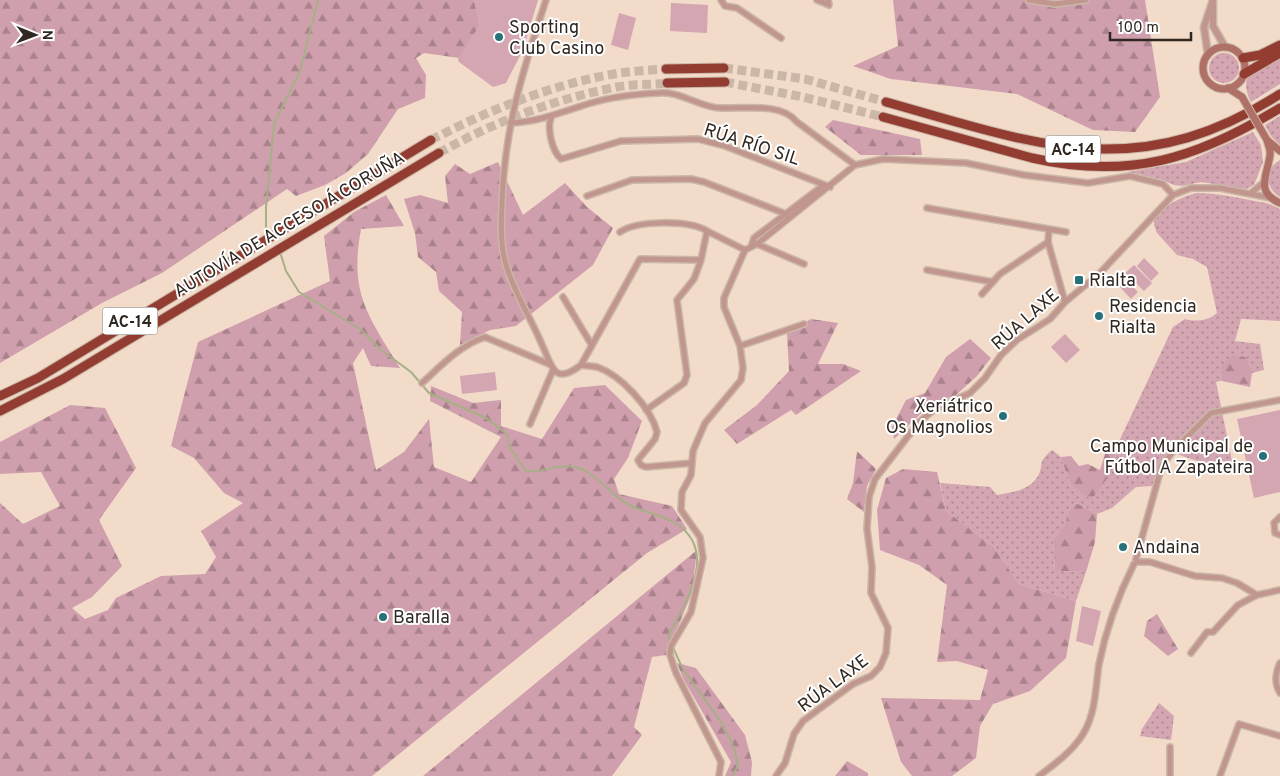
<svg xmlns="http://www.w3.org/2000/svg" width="1280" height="776" viewBox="0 0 1280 776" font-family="Overpass,sans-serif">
<defs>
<pattern id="green-dots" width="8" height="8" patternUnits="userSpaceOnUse" patternTransform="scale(1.25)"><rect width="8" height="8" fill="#d3a6b2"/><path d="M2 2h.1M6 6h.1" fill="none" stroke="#ac8790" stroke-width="1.8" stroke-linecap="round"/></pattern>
<pattern id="forest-firs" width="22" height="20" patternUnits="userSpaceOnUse" patternTransform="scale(1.25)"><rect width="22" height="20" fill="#d09fad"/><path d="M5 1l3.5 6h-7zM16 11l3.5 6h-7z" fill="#a9828c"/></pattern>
</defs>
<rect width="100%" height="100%" fill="#f2dbc9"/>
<path fill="url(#green-dots)" d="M1209 68a15 15 0 1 1 30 0a15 15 0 1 1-30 0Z
M1280 57V84L1251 102C1236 73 1258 69 1280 57Z
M1280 116V145L1271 136 1265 125Z
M1253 132 1261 145 1263 162 1254 185 1246 189 1201 182 1182 186 1174 185 1160 179 1127 172 1186 162Z
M1280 160V197C1265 188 1264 169 1280 160Z
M1196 193C1219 193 1243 199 1266 203 1271 204 1275 207 1280 209V321L1241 319 1235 341 1260 344 1264 370 1216 382 1232 461 1203 463 1174 453 1157 471 1152 486 1136 487 1112 508 1097 514 1076 503 1068 511 1067 523 1053 540 1055 571 1086 572 1076 601 1019 584 994 547 946 511 940 483 990 487 997 495C1012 492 1029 491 1038 476 1045 463 1036 464 1052 450L1061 457 1070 484 1091 499 1118 464 1114 452 1173 327 1185 319C1197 322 1208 321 1217 313L1207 267 1193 259 1177 255 1157 233 1154 225V218C1166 205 1178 198 1196 193Z
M1159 703 1174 716 1171 740 1140 736 1142 729Z"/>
<path fill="url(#forest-firs)" d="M0 0H474L480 25 459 58 424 53 416 58 426 75 425 98 398 109 368 154 346 173 325 185 296 196 287 189 162 273 102 303 0 363Z
M893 0H1145L1160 97 1135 132 1093 130 1017 94 891 79 853 66 898 46Z
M833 120 920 139 922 155H861L825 127Z
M498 162 523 215 565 183 587 207 613 228 593 265 516 326 490 330 460 345 462 312 439 291 436 272 418 257 415 233 404 199 420 195 448 203 445 176 455 164 470 174Z
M386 195 404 226 361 229C349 294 368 315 400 368L371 366 363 348 353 363 376 470 404 452 429 419 434 467 471 482 501 437 430 401 431 386 473 403 501 400V426L542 439 574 388 605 385 642 421 628 458 614 479 619 494 672 506 687 529 647 553 372 776H0V503L23 524 60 506 41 472 0 474V442L70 405 105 408 136 468 99 520 122 566 92 597 72 608 85 619 108 610 116 598 161 576 205 574 216 557 201 531 243 503 224 493 194 458 171 446 198 342 330 281 324 236 354 212Z
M811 319 838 323 818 364H843L861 371 796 415 791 410 737 444 724 430 757 405 789 371 787 333Z
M970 339 991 358 977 376 956 395 931 404 894 439 892 427 906 400 925 393 946 357Z
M1232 355 1245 357 1252 372 1250 387 1222 381V365Z
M857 451 876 469 867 486 864 512 847 499 853 483Z
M1114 452 1118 464 1091 500 1070 484 1061 457 1071 456 1079 466 1088 464 1100 470 1105 454Z
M903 469 937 472 946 511 994 547 1019 584 1076 601 1066 658 1030 691 993 704 980 726 976 758 952 776H912L901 762 881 698 980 700 988 670 957 661 937 662 947 585 919 565 880 550 877 510 886 478Z
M1076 503 1097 514 1095 542 1086 572 1055 571 1053 540 1066 523 1068 511Z
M697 550 692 593 666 655 652 657 634 727 642 735 612 776H423Z
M1157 614 1178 649 1168 656 1144 636 1147 621Z
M677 663 696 668 745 735 752 762 751 776H725L731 762 684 680Z
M847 761 868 773V776H835Z"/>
<path fill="#d3a6b2" d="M474 0H538L523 50 506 83 493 87 459 62 458 59 480 25Z
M671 3 708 5 707 33 670 31Z
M619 13 636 18 628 50 611 45Z
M1144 258 1159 273 1151 281 1137 266Z
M1134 265 1152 283 1144 291 1125 273Z
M1124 278 1138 292 1131 299 1118 285Z
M1065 334 1080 350 1066 363 1051 347Z
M495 372 497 390 462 394 460 376Z
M1280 410V492L1254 498 1237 419Z
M1082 606 1101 611 1093 646 1076 641Z"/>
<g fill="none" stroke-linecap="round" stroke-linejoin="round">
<path stroke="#a6b085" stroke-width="2" d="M270 235 266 227V207L274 124 300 71 318 0
M280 252 286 271 299 292 360 329 381 350 411 372 429 393 486 418 507 434 510 448 526 471C543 473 559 463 575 467 597 472 611 496 631 506 646 513 662 515 677 524 719 553 685 603 668 636 674 648 678 661 685 672 705 702 733 729 738 766L732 776"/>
<path stroke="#cbb7a7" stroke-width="9" stroke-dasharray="9 4.5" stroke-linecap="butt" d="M724 68 805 79 886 102
M725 82 803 97 883 117
M431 140C489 110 555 83 620 73 635 71 651 70 666 69
M439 153C493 122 555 99 617 87 633 84 650 85 667 83"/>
<defs>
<path id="minor" d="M546 0C523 70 504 129 502 204 501 225 500 247 507 268 516 296 532 320 543 347 553 369 555 385 581 365 586 366 592 366 597 367 621 375 651 408 657 432L655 439 638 460 641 465 646 467 692 463
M721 0 725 6 737 8 781 38
M817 0 829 5 828 0
M1029 0 1055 4 1086 0
M551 118C547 129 552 151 561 159L621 141 698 139 725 146 830 187
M510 123C539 122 564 111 591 103 611 97 638 94 659 93 682 91 700 108 721 108 745 109 781 102 797 122L855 165
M1250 194 1264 182
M587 196 632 180 691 179 704 182 786 214
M927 208 1066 232
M1049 229 1048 242 1065 302
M620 232C638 220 689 220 707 231
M757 244 804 264
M751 247 754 238 821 187H829
M927 270 993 282
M982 294 1000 274 1048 242
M563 297 591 344
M740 346 804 324
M581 365 640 259 701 260
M422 383C442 365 459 346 485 337L549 364
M646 410 684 383 687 375 677 300 694 279 701 260 707 231 745 250 757 244 855 165 883 159 966 163 1024 175 1088 183 1130 176 1163 184 1173 195
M530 424 553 370
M1280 517 1274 523 1275 533 1280 535
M1136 559 1162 465 1176 448 1211 413 1280 400
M1138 562H1150L1195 576 1222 578 1237 583 1257 595 1280 590
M1191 653 1207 632H1213L1238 605 1257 595
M1280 663C1275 674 1274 683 1280 693
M1170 747V776
M719 776 721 762 676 673 670 655 671 646 691 612 703 558 700 537 681 510 682 492 691 475 693 451 705 423 741 380 743 368 740 346 724 307V298L745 250
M776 776 785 763 794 734 803 721 853 684 871 676 880 667 886 653 888 628 871 593 872 567 867 529 869 497 875 479 919 422 935 409 970 393 985 378 1001 355 1017 340 1050 319 1065 302 1099 274 1173 195 1191 188H1220L1271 198
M1039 776C1053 765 1068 755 1079 740 1096 718 1095 691 1099 664 1106 629 1118 596 1134 564
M1220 776 1239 724 1280 736"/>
<path id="tertiary" d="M1213 4V26L1225 47
M1208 55 1204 27 1213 0"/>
<path id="secondary" d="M1203 68a21 21 0 1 1 42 0a21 21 0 1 1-42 0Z
M1228 88 1242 97
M1267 140C1268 145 1271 150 1270 155 1268 174 1254 192 1280 203
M1267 140 1280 151"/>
<path id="motorway" d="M1243 58 1260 55 1280 45
M666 69 724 68
M1244 74 1280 53
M667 83 725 82
M886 102C1036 144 1137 186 1280 94
M883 117 1032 158C1129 180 1197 159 1280 108
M0 396 38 378 431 140
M0 411 63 379 439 153"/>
</defs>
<use href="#minor" stroke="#cbb7a7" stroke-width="8"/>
<use href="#tertiary" stroke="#cbb7a7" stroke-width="9"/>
<use href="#secondary" stroke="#cbb7a7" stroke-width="9"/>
<use href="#motorway" stroke="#cbb7a7" stroke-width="11"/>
<use href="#minor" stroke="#c1968e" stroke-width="5"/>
<use href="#tertiary" stroke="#c1968e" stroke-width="6"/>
<use href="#secondary" stroke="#af7167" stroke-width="7"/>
<use href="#motorway" stroke="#933c31" stroke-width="9"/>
<defs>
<path id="secondary-bridge" d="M1242 97 1267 140"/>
</defs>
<use href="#secondary-bridge" stroke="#cbb7a7" stroke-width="9" stroke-linecap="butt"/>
<use href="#secondary-bridge" stroke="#af7167" stroke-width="7"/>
</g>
<g fill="#277179" stroke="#fff" stroke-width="2">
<circle cx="499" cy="37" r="5"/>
<rect x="1074" y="275" width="10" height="10" rx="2.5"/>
<circle cx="1099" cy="316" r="5"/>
<circle cx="1003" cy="416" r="5"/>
<circle cx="1263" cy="456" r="5"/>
<circle cx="1123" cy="547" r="5"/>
<circle cx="383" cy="617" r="5"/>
</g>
<g text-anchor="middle" stroke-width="4" stroke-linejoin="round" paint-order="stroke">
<g fill="#fff" stroke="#6d6863" stroke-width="1">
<rect x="1045.5" y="135.5" width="55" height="27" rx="4"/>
<rect x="102.5" y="307.5" width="55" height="27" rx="4"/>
</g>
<g font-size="16" font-weight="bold" fill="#2f2720">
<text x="1073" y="155">AC-14</text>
<text x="130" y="327">AC-14</text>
</g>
<g font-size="18" fill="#2f2720" stroke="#fff" text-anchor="start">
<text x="509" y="33">Sporting<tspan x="509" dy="21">Club Casino</tspan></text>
<text x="1089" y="286">Rialta</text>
<text x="1109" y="312">Residencia<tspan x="1109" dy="21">Rialta</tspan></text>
<text x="993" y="412" text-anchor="end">Xeriátrico<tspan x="993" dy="21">Os Magnolios</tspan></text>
<text x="1253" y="452" text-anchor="end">Campo Municipal de<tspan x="1253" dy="21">Fútbol A Zapateira</tspan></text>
<text x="1133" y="553">Andaina</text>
<text x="393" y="623">Baralla</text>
</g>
<g font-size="18" fill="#2f2720" stroke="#fff">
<text transform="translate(752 144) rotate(18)" y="6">RÚA RÍO SIL</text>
<text transform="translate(289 224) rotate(-31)" y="6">AUTOVÍA DE ACCESO Á CORUÑA</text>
<text transform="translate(1025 319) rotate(-41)" y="6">RÚA LAXE</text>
<text transform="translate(833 683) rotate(-37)" y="6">RÚA LAXE</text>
</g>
</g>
<g transform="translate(35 35) rotate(91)" stroke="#ffffff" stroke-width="4" paint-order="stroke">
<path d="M0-4L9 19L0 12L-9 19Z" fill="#2f2720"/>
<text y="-8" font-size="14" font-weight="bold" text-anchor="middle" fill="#2f2720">N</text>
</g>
<path d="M1110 32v8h81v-8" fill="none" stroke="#2f2720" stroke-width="2.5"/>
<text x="1118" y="32" font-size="15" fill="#2f2720" stroke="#ffffff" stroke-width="4" paint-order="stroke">100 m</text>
</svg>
